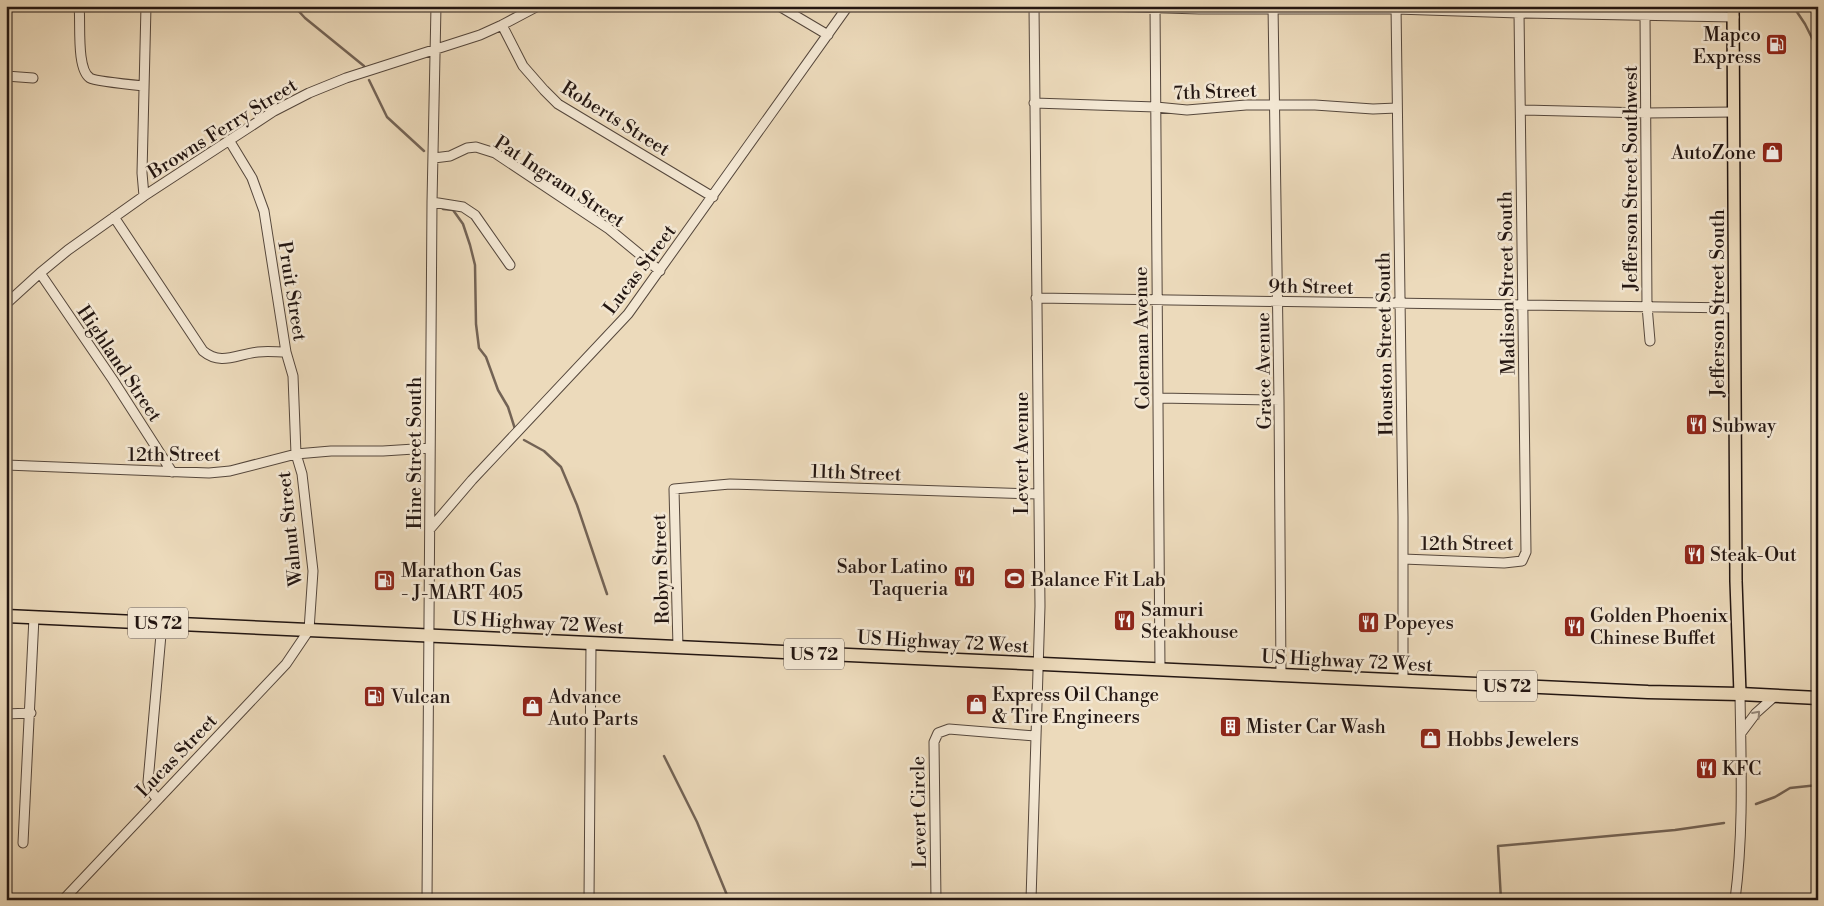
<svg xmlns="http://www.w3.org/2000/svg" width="1824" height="906" viewBox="0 0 1824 906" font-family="'Libre Bodoni',serif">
<rect width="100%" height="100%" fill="#ecdabb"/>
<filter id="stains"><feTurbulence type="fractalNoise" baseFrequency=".004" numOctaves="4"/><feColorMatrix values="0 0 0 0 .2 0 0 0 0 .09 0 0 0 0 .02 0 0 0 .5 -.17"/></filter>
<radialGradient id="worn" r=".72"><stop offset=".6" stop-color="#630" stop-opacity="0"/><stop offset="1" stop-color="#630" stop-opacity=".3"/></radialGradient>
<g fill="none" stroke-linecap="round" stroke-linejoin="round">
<path stroke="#736355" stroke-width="2.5" d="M294 6 305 18 364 66
M1793 6 1805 24 1818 50
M369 80 387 117 424 151
M443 209 453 210 463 224 470 245 475 265 476 324 479 348 486 357 498 390 508 407 515 429
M524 440 544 451 561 467 577 505 607 594
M664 756 697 822 729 900
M1756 804 1775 797 1790 788 1818 785
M1501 900 1498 846 1675 830 1724 823"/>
<defs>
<path id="minor" d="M79 6C81 22 76 69 90 78 95 81 134 85 144 86
M779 6 828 35
M1099 6 1199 9H1396L1519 13 1734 17
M1155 6 1160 670
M1273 6 1279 400 1281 675
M1396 6 1403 517V681
M1645 15 1647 306 1650 341
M502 25 523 66 544 90 558 104 713 197
M6 76 33 78
M1034 103 1156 107 1187 110 1246 105H1315L1373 109 1397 108
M1521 110 1646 113 1734 112
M434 158 450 156 467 148 476 147 495 153 609 229 660 271
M144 196 142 173 146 6
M432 202 463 207 475 215 510 265
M114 217 203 351C221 366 237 354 258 352 267 351 277 352 286 352
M40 273 113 380 172 472
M1036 298 1735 308
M6 304 40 273 68 250 144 196 274 111 309 93 346 78 480 35 502 25 538 6
M1158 398 1279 400
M6 465 209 473 230 471 296 454 331 451H383L430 448
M430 529 472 480 628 314 848 6
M1403 559 1504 563 1522 561 1526 552 1519 13
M678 647 674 489 730 484 1037 494
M6 714 31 713
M1741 733 1756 713 1775 696
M157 799 151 791 148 782 162 623
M23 843 34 617
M63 900 286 664 309 630 313 571 302 474 296 454 293 376 286 352 264 211 252 178 229 140
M427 900 432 202 436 6
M589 900 591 644
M936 900 934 742 938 733 949 729 1035 736
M1031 900 1040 606 1034 6
M1735 900C1744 831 1741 763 1740 694"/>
<path id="major" d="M1733 6 1736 581 1740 694"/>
<path id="highway" d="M6 616 1648 692 1740 694 1818 698"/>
</defs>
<use href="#minor" stroke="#55473c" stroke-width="11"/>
<use href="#major" stroke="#231612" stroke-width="14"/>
<use href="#highway" stroke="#231612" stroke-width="15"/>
<use href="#minor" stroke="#f3e7d3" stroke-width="9"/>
<use href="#major" stroke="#ecdabb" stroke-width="11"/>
<use href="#highway" stroke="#ecdabb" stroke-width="12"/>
</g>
<defs><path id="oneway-chevron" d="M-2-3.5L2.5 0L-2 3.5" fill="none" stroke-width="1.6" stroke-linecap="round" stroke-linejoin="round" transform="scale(1.25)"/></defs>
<use stroke="#95897c" href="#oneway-chevron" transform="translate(1757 714) rotate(-48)"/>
<defs>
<symbol id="fuel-square" viewBox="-11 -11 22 22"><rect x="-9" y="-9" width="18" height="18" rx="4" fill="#8f2418" stroke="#f3e7d3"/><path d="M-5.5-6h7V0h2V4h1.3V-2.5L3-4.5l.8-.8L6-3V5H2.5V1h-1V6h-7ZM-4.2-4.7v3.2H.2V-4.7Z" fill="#fff"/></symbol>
<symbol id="shop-square" viewBox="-11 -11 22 22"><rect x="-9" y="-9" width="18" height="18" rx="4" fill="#8f2418" stroke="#f3e7d3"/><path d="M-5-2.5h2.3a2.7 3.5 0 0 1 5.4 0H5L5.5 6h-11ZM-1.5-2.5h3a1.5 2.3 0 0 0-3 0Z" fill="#fff"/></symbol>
<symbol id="restaurant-square" viewBox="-11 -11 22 22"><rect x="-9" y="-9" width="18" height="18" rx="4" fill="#8f2418" stroke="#f3e7d3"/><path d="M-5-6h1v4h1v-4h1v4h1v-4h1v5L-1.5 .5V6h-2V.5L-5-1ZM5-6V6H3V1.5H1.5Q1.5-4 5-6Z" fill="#fff"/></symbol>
<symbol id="stadium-square" viewBox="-11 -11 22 22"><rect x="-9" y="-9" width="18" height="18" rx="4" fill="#8f2418" stroke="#f3e7d3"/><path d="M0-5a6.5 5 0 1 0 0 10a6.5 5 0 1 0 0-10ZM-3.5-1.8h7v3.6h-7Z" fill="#fff"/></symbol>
<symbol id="building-square" viewBox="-11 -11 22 22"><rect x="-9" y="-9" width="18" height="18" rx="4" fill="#8f2418" stroke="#f3e7d3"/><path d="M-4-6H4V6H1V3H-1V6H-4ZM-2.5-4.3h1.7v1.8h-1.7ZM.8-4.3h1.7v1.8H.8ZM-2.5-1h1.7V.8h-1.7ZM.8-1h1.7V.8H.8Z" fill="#fff"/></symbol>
</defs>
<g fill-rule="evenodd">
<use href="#fuel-square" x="1764" y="32" width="25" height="25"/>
<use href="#shop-square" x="1760" y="140" width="25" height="25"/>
<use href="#restaurant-square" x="1684" y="412" width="25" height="25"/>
<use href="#restaurant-square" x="1682" y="542" width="25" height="25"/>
<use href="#restaurant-square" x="952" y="564" width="25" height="25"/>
<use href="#stadium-square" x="1002" y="566" width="25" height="25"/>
<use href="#fuel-square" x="372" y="568" width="25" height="25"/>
<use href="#restaurant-square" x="1112" y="608" width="25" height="25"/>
<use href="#restaurant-square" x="1356" y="610" width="25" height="25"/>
<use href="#restaurant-square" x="1562" y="614" width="25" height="25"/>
<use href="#fuel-square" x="362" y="684" width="25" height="25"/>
<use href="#shop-square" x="964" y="692" width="25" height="25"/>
<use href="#shop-square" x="520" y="694" width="25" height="25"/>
<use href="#building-square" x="1218" y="714" width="25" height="25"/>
<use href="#shop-square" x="1418" y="726" width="25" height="25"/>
<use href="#restaurant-square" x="1694" y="756" width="25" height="25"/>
</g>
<g text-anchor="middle" stroke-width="5" stroke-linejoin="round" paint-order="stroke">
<g fill="#f3e7d3" stroke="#61554c" stroke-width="1">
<rect x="128" y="607.5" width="60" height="31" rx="4"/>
<rect x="784" y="638.5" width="60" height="31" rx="4"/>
<rect x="1477" y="670.5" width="60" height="31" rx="4"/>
</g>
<g font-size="18" font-weight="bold" fill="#231612">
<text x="158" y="629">US 72</text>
<text x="814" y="660">US 72</text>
<text x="1507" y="692">US 72</text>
</g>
<g font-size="19" fill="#231612" stroke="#f3e7d3" text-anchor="start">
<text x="1761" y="41" text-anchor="end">Mapco<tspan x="1761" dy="22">Express</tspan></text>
<text x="1756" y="159" text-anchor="end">AutoZone</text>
<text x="1712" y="432">Subway</text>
<text x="1710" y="561">Steak-Out</text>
<text x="948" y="573" text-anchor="end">Sabor Latino<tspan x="948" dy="22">Taqueria</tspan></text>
<text x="401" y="577">Marathon Gas<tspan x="401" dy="22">- J-MART 405</tspan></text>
<text x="1031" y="586">Balance Fit Lab</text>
<text x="1141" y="616">Samuri<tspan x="1141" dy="22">Steakhouse</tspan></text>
<text x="1590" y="622">Golden Phoenix<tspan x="1590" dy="22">Chinese Buffet</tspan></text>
<text x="1384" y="629">Popeyes</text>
<text x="992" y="701">Express Oil Change<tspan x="992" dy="22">&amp; Tire Engineers</tspan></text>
<text x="391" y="703">Vulcan</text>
<text x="548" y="703">Advance<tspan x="548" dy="22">Auto Parts</tspan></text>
<text x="1246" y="733">Mister Car Wash</text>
<text x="1447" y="746">Hobbs Jewelers</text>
<text x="1722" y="775">KFC</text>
</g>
<g font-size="19" fill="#231612" stroke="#f3e7d3">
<text transform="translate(1215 91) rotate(-2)" y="7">7th Street</text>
<text transform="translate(616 118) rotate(32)" y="7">Roberts Street</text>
<text transform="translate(222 128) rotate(-32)" y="7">Browns Ferry Street</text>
<text transform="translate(1630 178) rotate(-90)" y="7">Jefferson Street Southwest</text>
<text transform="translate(560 181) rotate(33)" y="7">Pat Ingram Street</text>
<text transform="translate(639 269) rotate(-53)" y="7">Lucas Street</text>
<text transform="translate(1506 283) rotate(-91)" y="7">Madison Street South</text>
<text transform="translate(1311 286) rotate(1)" y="7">9th Street</text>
<text transform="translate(293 291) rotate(81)" y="7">Pruit Street</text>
<text transform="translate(1717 303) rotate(-90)" y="7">Jefferson Street South</text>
<text transform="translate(1141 338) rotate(-91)" y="7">Coleman Avenue</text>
<text transform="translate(1384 344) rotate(-91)" y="7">Houston Street South</text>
<text transform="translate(120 363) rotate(56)" y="7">Highland Street</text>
<text transform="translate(1263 371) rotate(-91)" y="7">Grace Avenue</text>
<text transform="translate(414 453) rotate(-90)" y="7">Hine Street South</text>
<text transform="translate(1021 453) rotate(-90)" y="7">Levert Avenue</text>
<text x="174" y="461">12th Street</text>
<text transform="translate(856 472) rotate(2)" y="7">11th Street</text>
<text transform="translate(289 529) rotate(-96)" y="7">Walnut Street</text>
<text x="1467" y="550">12th Street</text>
<text transform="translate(660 569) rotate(-92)" y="7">Robyn Street</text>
<text transform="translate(538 622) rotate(3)" y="7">US Highway 72 West</text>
<text transform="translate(943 641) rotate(3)" y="7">US Highway 72 West</text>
<text transform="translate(1347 660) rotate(3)" y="7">US Highway 72 West</text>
<text transform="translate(176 755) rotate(-46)" y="7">Lucas Street</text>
<text transform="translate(918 812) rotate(-91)" y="7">Levert Circle</text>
</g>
</g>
<rect width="1824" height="906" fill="none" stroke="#ecdabb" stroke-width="25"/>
<rect x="8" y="8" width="1809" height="891" fill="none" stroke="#231612" stroke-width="2.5"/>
<rect x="12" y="12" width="1799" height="881" fill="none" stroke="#231612"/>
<rect width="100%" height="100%" filter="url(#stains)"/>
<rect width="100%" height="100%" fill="url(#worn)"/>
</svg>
